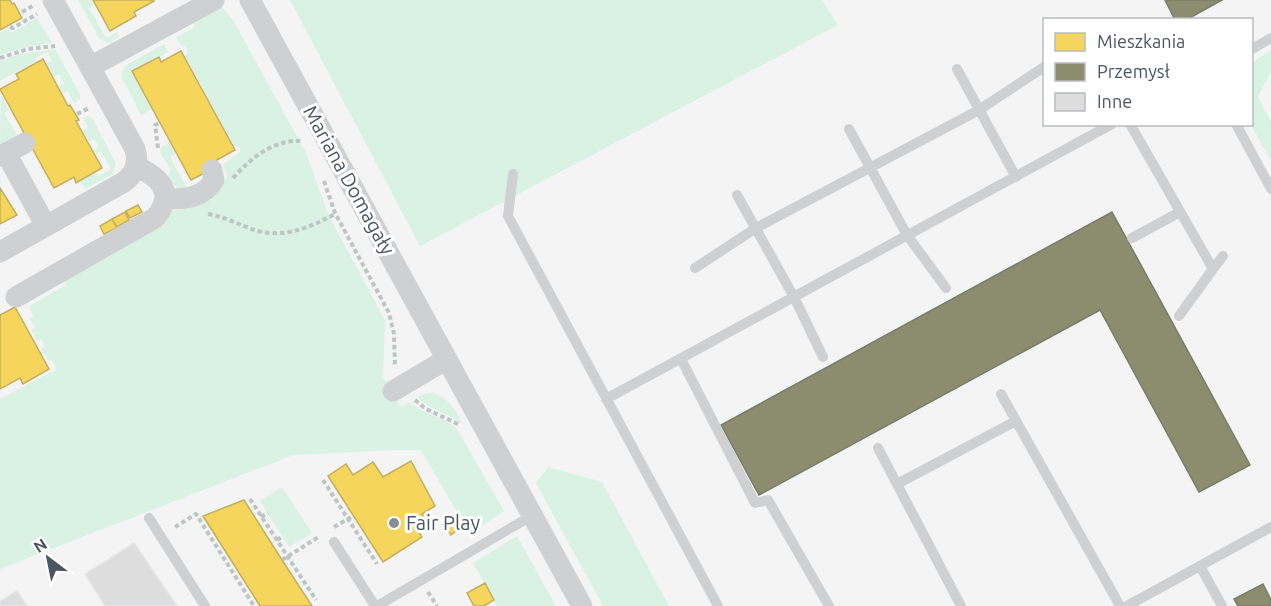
<svg xmlns="http://www.w3.org/2000/svg" width="1271" height="606" viewBox="0 0 1271 606" font-family="Ubuntu,sans-serif">
<rect width="100%" height="100%" fill="#f4f4f4"/>
<path fill="#d9f2e3" d="M78 0H91L94 5 89 8 106 38 117 32 119 37 108 43 99 38Z
M290 0H822L838 25 420 246Z
M221 6 233 20 306 153 328 214 385 320 383 377 401 407 409 402C423 414 444 416 457 429L504 511 470 534 421 450H396L293 455 0 569V399L57 369 52 360 48 361 41 349 45 347 41 339 37 341 31 330 35 328 30 319 33 317 29 306 66 285 64 280 171 212C188 205 219 197 227 177L223 164 240 152V148L234 145 185 56 188 53 187 48 181 45 176 37 195 27 192 21Z
M37 18 52 43 30 46 0 55V33L8 28 11 33Z
M164 44 168 52 132 71 153 109 141 115 121 76 125 66Z
M55 49 80 94V99L74 103 68 91 63 93 59 86 64 83 59 74 54 77 47 64 52 61 47 52 35 58 36 61 0 81V61L21 54Z
M1271 50V71L1258 97 1271 122V161L1251 125 1252 63Z
M1 95 9 110 4 113 17 135 0 144Z
M88 116 93 119 116 164 113 174 85 189 80 181 96 172 99 176 111 169 101 151 96 154 94 150 99 147 94 139 89 141 83 130 88 127 83 118Z
M169 143 175 154 170 157 187 188 203 180 204 182 182 191 174 185 168 175 171 169 161 155 160 148Z
M432 393C450 397 455 410 463 425 450 413 429 411 418 397L423 394Z
M548 467 602 482 669 606H603L536 483Z
M282 487 312 533 289 547 260 501Z
M517 536 556 606H497L473 563Z"/>
<path fill="#f6d55c" stroke="#c2af5e" stroke-width="1.5" d="M0 0H10L12 4 14 3 22 18 0 30Z
M93 0H153L154 1 134 12 136 16 110 31Z
M181 51 235 150 215 161 218 166 191 180 132 71 159 57 161 62Z
M43 59 68 106 70 105 79 120 76 121 102 168 76 183 74 177 54 188 0 89 19 79 16 74Z
M0 188 17 215 0 224Z
M138 205 142 212 130 218 126 211Z
M125 212 129 220 117 227 112 219Z
M112 219 117 228 104 234 100 226Z
M15 307 49 369 23 384 20 378 0 389V315Z
M411 461 435 506 422 514 429 525 418 531 422 537 383 562 328 476 346 464 353 475 373 462 383 477Z
M244 500 282 560 312 606H260L203 516Z
M450 519 457 530 451 535 443 524Z
M485 583 494 600 484 606H474L467 593Z"/>
<path fill="#8c8c6e" stroke="#787c6a" stroke-width="1.5" d="M1165 0H1222L1186 20H1175Z
M1112 212 1250 465 1199 492 1100 310 759 495 721 425Z
M1263 584 1271 600V606H1238L1234 599Z"/>
<path fill="#ddddde" stroke="#e5e6e7" stroke-width="1.5" d="M134 543 177 606H105L85 574Z
M17 591 27 606H0V601Z"/>
<g fill="none" stroke-linecap="round" stroke-linejoin="round">
<path stroke="#bcc7c4" stroke-width="4" stroke-dasharray="4.5 3" stroke-linecap="butt" d="M22 12 34 5
M10 27 13 28 37 14
M0 58 28 49 55 46
M77 114 89 108
M158 148 155 125 160 123
M233 178C252 157 274 139 303 141
M324 181 335 213 389 313 394 334 395 367
M208 214C226 217 241 226 258 231 286 238 311 227 335 214
M415 400 426 409 458 424
M323 480 377 564
M250 499 316 600
M261 517 268 513
M175 527 196 514 254 606
M334 527 353 516
M277 540 283 536
M282 560 320 536
M428 592 437 606"/>
<path stroke="#ced0d2" stroke-width="10" d="M1252 49 1271 38
M957 69 1016 177
M1130 124 1213 269 1179 316
M1236 124 1271 189
M849 129 907 235 946 288
M513 174 508 216 718 606
M737 195 794 297 823 357
M1132 238 1180 212
M695 268 756 228 979 110 1044 67
M1213 269 1223 256
M681 359 755 503 768 500 829 606
M1001 394 1120 606
M606 399 1112 124
M878 448 961 606
M897 484 1016 421
M149 518 205 606
M334 542 375 606
M1200 566 1222 606
M377 606 533 515
M1127 606 1271 527"/>
<path stroke="#ced0d2" stroke-width="21" d="M53 0 90 67
M250 0 582 606
M6 153 25 143
M0 156 6 153 46 226
M166 199C185 199 204 198 214 180L212 170
M0 252 124 182C135 174 139 163 135 149L90 67 214 0
M16 297 155 218C176 193 161 178 136 166
M393 391 447 359"/>
</g>
<circle fill="#868d94" stroke="#fff" stroke-width="2" cx="394" cy="523" r="6"/>
<g text-anchor="middle" stroke-width="6" stroke-linejoin="round" paint-order="stroke">
<g font-size="20" fill="#4a5661" stroke="#fff">
<text transform="translate(349 180) rotate(61)" y="7">Mariana Domagały</text>
</g>
<g font-size="20" fill="#4a5661" stroke="#fff" text-anchor="start">
<text x="406" y="530">Fair Play</text>
</g>
</g>
<rect x="1043" y="18" width="210" height="108" fill="#ffffff" stroke="#b7bbc0" stroke-width="1.5"/>
<rect x="1055" y="33" width="30" height="18" fill="#f6d55c" stroke="#b7bbc0" stroke-width="1.5"/>
<text x="1097" y="48" font-size="18" fill="#4a5661">Mieszkania</text>
<rect x="1055" y="63" width="30" height="18" fill="#8c8c6e" stroke="#b7bbc0" stroke-width="1.5"/>
<text x="1097" y="78" font-size="18" fill="#4a5661">Przemysł</text>
<rect x="1055" y="93" width="30" height="18" fill="#ddddde" stroke="#b7bbc0" stroke-width="1.5"/>
<text x="1097" y="108" font-size="18" fill="#4a5661">Inne</text>
<g transform="translate(48 558) rotate(328)" stroke="#ffffff" stroke-width="4.5" paint-order="stroke">
<path d="M0-4.5L10 22L0 15L-10 22Z" fill="#4a5661"/>
<text y="-9" font-size="16" font-weight="bold" text-anchor="middle" fill="#4a5661">N</text>
</g>
</svg>
